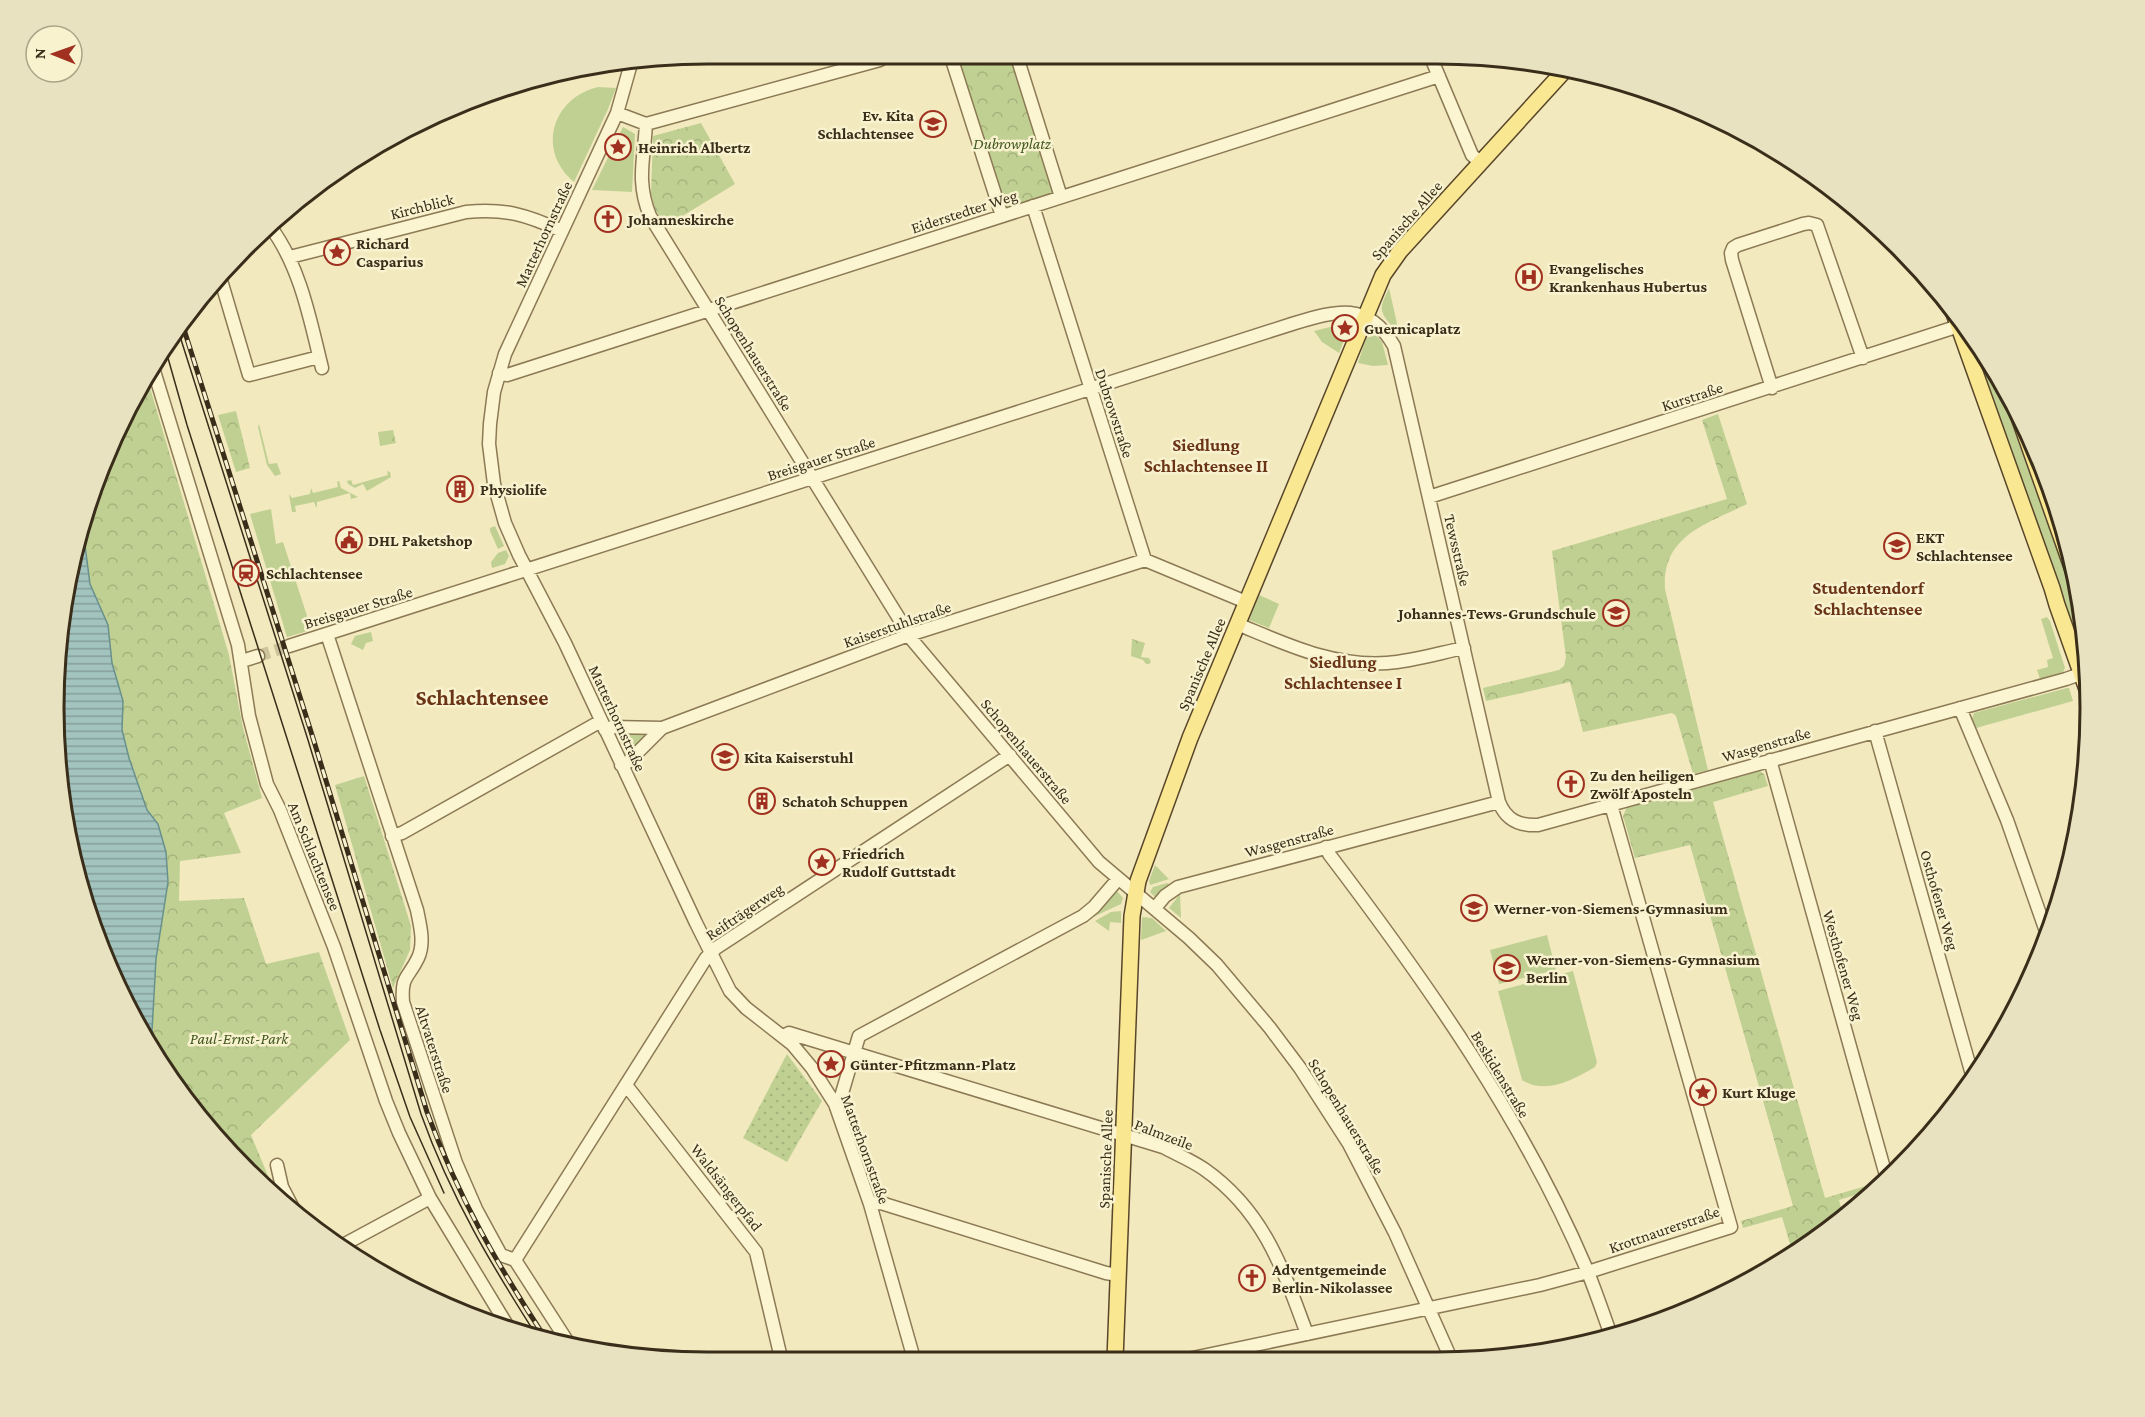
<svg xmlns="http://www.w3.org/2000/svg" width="2145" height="1417" viewBox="0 0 2145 1417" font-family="'Crimson Pro',serif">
<defs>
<pattern id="park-crowns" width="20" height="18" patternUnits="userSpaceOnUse" patternTransform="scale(1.5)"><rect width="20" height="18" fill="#c0d092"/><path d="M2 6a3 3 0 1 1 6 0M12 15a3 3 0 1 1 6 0" fill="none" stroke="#a6b37d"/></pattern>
<pattern id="garden-dots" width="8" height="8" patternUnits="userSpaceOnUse" patternTransform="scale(1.5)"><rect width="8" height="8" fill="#c0d092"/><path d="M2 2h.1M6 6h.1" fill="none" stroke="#a6b37d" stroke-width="1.8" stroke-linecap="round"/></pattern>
<pattern id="water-rules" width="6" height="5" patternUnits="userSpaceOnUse" patternTransform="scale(1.5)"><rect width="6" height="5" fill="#a2c3be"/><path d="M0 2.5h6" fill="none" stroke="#859f9a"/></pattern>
</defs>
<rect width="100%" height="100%" fill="#f2e9be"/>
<path fill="#c0d092" d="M598 87 616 88 608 109 574 182C536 151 552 98 598 87Z
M623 127 635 134 632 192 592 190Z
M1389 288 1400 337C1397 334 1395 329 1391 325 1377 309 1381 306 1389 288Z
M1342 324 1346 335 1339 353 1322 342 1314 331Z
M1376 335 1382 342 1388 365 1373 366 1358 363 1366 338Z
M1971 335 2003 386 2078 596 2088 659 2083 661 1967 336Z
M259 424 269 464 277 463 281 474 275 476 267 465 258 427Z
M387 471 390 472 391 477 367 491 363 484 355 488 348 484 347 481 351 480 353 485 388 475Z
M339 481 341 488 358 497 351 499 350 493 317 502V507H316L314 502 295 506 296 512H292L289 494 292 498 310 494 311 488 313 493 338 487 337 482Z
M271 509 276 544 283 542 310 625 308 631 287 637 250 514Z
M495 526 504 546 498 549 490 531V528Z
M506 550 509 556 505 564 492 568 491 562 498 553Z
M1259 595 1279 604 1269 628 1249 620Z
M2047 617 2050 621 2065 668 2063 672 2040 679 2037 670 2048 667 2047 660 2053 658 2041 619Z
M371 632 373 641 366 643 363 650 351 644 355 636Z
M2067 688H2069L2073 701 1976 728 1972 719 1974 713Z
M616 732H650L627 757Z
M1155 865 1169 879 1150 885 1149 881Z
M1167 883 1171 885 1156 898 1150 892 1153 887Z
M1116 890 1123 898 1121 904 1091 918Z
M1180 894 1181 918 1169 908Z
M1121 911V923L1110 922 1109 931 1095 921 1111 912Z
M1142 917 1152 918 1166 931 1141 940Z
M1547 935 1556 970 1499 984 1490 950Z
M1573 971 1597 1062 1595 1067C1573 1080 1546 1095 1522 1080L1498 991Z"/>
<path fill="url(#park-crowns)" d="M956 60H1014L1054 192 1051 195 1006 209Z
M701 123 735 184 666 226 655 209 651 194 653 136Z
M148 381 229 655 243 728 262 798 224 813 241 853 180 861 179 901 244 898 266 964 319 952 350 1040 251 1135 279 1202 216 1140 151 1049 156 959 168 882 158 824 147 810 129 758 122 730 123 701 112 663 108 625 90 584 82 522 104 458Z
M236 411 250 468 236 472 218 415Z
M1718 414 1747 504C1707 524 1662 535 1665 589L1708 770 1693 774 1676 716 1672 713 1583 732 1570 682 1486 701 1483 688 1559 670 1564 666 1566 657 1552 551 1727 499 1702 420Z
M393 430 396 443 380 446 378 432Z
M1132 639 1145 643 1141 657 1149 658 1151 662 1149 664H1146L1143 660 1131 656Z
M1760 771 1764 774 1768 786 1713 802 1825 1198 1876 1183 1878 1188 1839 1200 1844 1219 1835 1228 1793 1254 1782 1217 1743 1228 1741 1221 1793 1206 1690 845 1635 858 1623 816 1627 807Z
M364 776 411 926 410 950 393 988 335 785Z"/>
<path fill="url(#garden-dots)" d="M787 1054 822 1101 787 1162 743 1138Z"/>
<path fill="url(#water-rules)" stroke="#68918d" stroke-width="1.5" d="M82 522 90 584 108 625 112 663 123 701 122 730 129 758 147 810 158 824 166 852 168 882 156 959 151 1049 142 1036 76 878 55 752V665L76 539Z"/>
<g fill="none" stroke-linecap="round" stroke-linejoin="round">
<path stroke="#cdc49d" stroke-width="12" stroke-dasharray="12 6" stroke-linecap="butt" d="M258 656 289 646"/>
<defs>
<path id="minor" d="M632 60 617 113 505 354 494 392 490 424 489 444 494 484 505 523 519 555 565 643 696 923 730 991 746 1008 792 1044 812 1068 835 1104 870 1204 914 1359
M952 60 1002 216
M1018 60 1061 197
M1432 60 1472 155 1480 162
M617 113 646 124 880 60
M646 124C644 160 636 181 650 216L913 641 1099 862 1189 938 1217 965 1270 1028 1300 1068 1349 1144 1395 1233 1452 1361
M1033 206 1145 560 1246 602
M269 225C300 265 310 319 322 368
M290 257 466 212C505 208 527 215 562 231
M220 277 249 375 319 357
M154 371 238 645 249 716 267 784 280 810 334 947 386 1101 399 1133 430 1198 510 1330
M499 373 507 375 1439 76
M1772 388 1732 260 1731 253 1733 248 1738 245 1803 224 1809 223 1817 225 1863 358
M1429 497 1965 324
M1237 624C1286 644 1333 667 1387 663 1413 661 1439 653 1464 648
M327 634 417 910C420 925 425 943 418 958 408 979 401 975 403 1002L456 1163 476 1209 501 1255 515 1260 571 1347
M289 646 1292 324C1335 311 1368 300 1394 346L1499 802C1506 820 1519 826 1538 825L2066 679 2089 671
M242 661 258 656
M1960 708 2007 820 2048 937
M605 730 612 727 662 728 909 635 1145 560
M1875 731 1973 1078
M1770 760 1887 1179
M621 765 628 762 662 728
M392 836 402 833 601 721
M1326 847 1329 854C1427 983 1523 1119 1587 1270 1596 1292 1604 1316 1612 1338
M1155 908 1165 896 1178 887 1499 802
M784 1036 789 1033 1163 1147C1176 1154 1191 1160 1204 1169 1264 1211 1283 1269 1307 1334
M626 1085 756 1252 781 1358
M835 1104 840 1100 859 1036 1083 916 1094 907 1118 879
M277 1165 282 1187 295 1212
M870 1204 881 1203 1106 1273 1118 1275
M343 1245 430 1198
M515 1260 706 958 716 948 1010 755
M1183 1360 1540 1285 1588 1272 1731 1227 1611 805"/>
<path id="major" d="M1951 305 2052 588 2057 605 2089 695
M2014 403 2074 573
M1115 1360 1132 916 1138 881 1190 738 1383 275 1400 251 1565 70"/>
</defs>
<use href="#minor" stroke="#8c7a55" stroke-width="15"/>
<use href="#major" stroke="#59462a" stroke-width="18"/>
<use href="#minor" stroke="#fcf5d2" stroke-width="12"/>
<use href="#major" stroke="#f9e792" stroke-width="15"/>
<path stroke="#3a2e1b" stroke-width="1.5" d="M178 330 308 740 421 1114C451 1198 492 1266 540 1341
M166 351 187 425 380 1030 410 1117 444 1193"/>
<defs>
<path id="rail" d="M182 323 313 738 427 1112C459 1199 498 1266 548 1342"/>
</defs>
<use href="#rail" stroke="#3a2e1b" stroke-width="5"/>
<use href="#rail" stroke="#f8f2cf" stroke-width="3" stroke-dasharray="9" stroke-linecap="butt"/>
</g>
<defs>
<symbol id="school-ring" viewBox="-11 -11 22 22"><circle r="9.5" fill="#f8f2cf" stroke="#a03120" stroke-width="1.5"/><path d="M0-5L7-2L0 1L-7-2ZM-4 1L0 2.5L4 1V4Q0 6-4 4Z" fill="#a03120"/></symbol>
<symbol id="sight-ring" viewBox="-11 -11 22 22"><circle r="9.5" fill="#f8f2cf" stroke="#a03120" stroke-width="1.5"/><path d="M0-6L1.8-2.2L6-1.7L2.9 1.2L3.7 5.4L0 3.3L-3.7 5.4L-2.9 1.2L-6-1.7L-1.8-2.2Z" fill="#a03120"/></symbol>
<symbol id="church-ring" viewBox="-11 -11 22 22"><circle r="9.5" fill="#f8f2cf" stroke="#a03120" stroke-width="1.5"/><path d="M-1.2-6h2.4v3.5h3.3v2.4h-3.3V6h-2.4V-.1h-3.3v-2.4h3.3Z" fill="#a03120"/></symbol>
<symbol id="hospital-ring" viewBox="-11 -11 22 22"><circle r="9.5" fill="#f8f2cf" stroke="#a03120" stroke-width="1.5"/><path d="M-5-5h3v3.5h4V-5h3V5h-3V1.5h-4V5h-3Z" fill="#a03120"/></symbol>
<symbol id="building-ring" viewBox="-11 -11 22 22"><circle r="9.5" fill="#f8f2cf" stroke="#a03120" stroke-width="1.5"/><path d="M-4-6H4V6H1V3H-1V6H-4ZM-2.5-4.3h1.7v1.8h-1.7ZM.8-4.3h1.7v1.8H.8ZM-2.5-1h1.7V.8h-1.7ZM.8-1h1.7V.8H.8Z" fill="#a03120"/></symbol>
<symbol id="civic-ring" viewBox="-11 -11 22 22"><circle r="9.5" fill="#f8f2cf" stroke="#a03120" stroke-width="1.5"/><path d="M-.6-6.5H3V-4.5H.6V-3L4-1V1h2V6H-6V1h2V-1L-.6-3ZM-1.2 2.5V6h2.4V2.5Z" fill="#a03120"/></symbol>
<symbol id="station-ring" viewBox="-11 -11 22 22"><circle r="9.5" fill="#f8f2cf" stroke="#a03120" stroke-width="1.5"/><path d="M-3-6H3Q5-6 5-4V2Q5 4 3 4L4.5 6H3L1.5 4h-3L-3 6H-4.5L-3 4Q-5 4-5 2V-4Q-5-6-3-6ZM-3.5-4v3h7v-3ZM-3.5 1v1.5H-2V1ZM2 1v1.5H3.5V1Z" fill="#a03120"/></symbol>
</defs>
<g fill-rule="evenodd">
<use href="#school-ring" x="918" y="109" width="30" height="30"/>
<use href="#sight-ring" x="603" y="132" width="30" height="30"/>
<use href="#church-ring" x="593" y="204" width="30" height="30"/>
<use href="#sight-ring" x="322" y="237" width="30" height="30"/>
<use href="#hospital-ring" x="1514" y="262" width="30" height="30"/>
<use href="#sight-ring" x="1330" y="313" width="30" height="30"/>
<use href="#building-ring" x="445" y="474" width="30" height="30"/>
<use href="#civic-ring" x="334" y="525" width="30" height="30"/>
<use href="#school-ring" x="1882" y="531" width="30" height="30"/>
<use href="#station-ring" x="231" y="558" width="30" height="30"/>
<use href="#school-ring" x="1601" y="598" width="30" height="30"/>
<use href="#school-ring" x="710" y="742" width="30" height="30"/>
<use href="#church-ring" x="1556" y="769" width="30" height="30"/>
<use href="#building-ring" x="747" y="786" width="30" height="30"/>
<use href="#sight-ring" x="807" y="847" width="30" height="30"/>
<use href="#school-ring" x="1459" y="893" width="30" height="30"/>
<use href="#school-ring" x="1492" y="953" width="30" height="30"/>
<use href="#sight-ring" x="816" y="1049" width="30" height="30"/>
<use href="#sight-ring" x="1688" y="1077" width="30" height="30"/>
<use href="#church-ring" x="1237" y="1263" width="30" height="30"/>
</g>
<g text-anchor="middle" stroke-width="5" stroke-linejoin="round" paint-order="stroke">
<g font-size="16" font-weight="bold" fill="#3a2e1b" stroke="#f8f2cf" text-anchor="start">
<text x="914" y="121" text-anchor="end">Ev. Kita<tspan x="914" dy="18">Schlachtensee</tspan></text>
<text x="638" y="153">Heinrich Albertz</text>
<text x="628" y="225">Johanneskirche</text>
<text x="356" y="249">Richard<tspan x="356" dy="18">Casparius</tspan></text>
<text x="1549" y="274">Evangelisches<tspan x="1549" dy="18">Krankenhaus Hubertus</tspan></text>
<text x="1364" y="334">Guernicaplatz</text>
<text x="480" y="495">Physiolife</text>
<text x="1916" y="543">EKT<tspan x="1916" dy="18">Schlachtensee</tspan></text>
<text x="368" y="546">DHL Paketshop</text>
<text x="266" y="579">Schlachtensee</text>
<text x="1596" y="619" text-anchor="end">Johannes-Tews-Grundschule</text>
<text x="744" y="763">Kita Kaiserstuhl</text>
<text x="1590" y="781">Zu den heiligen<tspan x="1590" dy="18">Zwölf Aposteln</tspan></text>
<text x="782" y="807">Schatoh Schuppen</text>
<text x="842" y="859">Friedrich<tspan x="842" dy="18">Rudolf Guttstadt</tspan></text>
<text x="1494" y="914">Werner-von-Siemens-Gymnasium</text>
<text x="1526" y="965">Werner-von-Siemens-Gymnasium<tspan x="1526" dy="18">Berlin</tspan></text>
<text x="850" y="1070">Günter-Pfitzmann-Platz</text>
<text x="1722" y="1098">Kurt Kluge</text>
<text x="1272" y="1275">Adventgemeinde<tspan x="1272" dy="18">Berlin-Nikolassee</tspan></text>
</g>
<g font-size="16" font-style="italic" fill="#425820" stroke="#f8f2cf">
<text x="1012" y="149">Dubrowplatz</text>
<text x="239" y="1044">Paul-Ernst-Park</text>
</g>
<g font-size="16" fill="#3a2e1b" stroke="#f8f2cf">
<text transform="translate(422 206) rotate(-14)" y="6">Kirchblick</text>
<text transform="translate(964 211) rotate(-18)" y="6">Eiderstedter Weg</text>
<text transform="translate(1406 220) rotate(-49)" y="6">Spanische Allee</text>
<text transform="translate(543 234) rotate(-65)" y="6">Matterhornstraße</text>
<text transform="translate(754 353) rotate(58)" y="6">Schopenhauerstraße</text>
<text transform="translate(1692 396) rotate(-18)" y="6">Kurstraße</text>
<text transform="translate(1115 413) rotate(72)" y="6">Dubrowstraße</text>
<text transform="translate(821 458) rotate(-18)" y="6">Breisgauer Straße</text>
<text transform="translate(1458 550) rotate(77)" y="6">Tewsstraße</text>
<text transform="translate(358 607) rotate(-17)" y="6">Breisgauer Straße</text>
<text transform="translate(897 624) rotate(-19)" y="6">Kaiserstuhlstraße</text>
<text transform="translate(1201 664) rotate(-67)" y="6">Spanische Allee</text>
<text transform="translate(618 718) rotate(65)" y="6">Matterhornstraße</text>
<text transform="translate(1766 744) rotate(-16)" y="6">Wasgenstraße</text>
<text transform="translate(1027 751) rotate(50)" y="6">Schopenhauerstraße</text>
<text transform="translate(1289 840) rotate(-15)" y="6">Wasgenstraße</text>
<text transform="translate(315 856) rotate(68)" y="6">Am Schlachtensee</text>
<text transform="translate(1940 900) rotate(74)" y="6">Osthofener Weg</text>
<text transform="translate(744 911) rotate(-34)" y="6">Reifträgerweg</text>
<text transform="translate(1844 965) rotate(74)" y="6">Westhofener Weg</text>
<text transform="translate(435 1049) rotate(72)" y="6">Altvaterstraße</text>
<text transform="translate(1501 1074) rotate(59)" y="6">Beskidenstraße</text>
<text transform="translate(1347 1116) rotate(59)" y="6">Schopenhauerstraße</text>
<text transform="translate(1164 1134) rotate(21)" y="6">Palmzeile</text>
<text transform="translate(866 1149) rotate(70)" y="6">Matterhornstraße</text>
<text transform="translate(1105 1159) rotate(-88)" y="6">Spanische Allee</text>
<text transform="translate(727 1187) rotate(52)" y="6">Waldsängerpfad</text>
<text transform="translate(1664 1229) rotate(-19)" y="6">Krottnaurerstraße</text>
</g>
<g font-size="18" font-weight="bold" fill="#6a3417" stroke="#f8f2cf">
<text x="1206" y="451">Siedlung<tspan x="1206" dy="21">Schlachtensee II</tspan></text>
<text x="1868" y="594">Studentendorf<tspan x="1868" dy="21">Schlachtensee</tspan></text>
<text x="1343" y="668">Siedlung<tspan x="1343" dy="21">Schlachtensee I</tspan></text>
</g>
<g font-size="22" font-weight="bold" fill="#6a3417" stroke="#f8f2cf">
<text x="482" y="705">Schlachtensee</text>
</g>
</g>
<path d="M0 0H2145V1417H0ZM708 64H1436A644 644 0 0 1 2080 708V708A644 644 0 0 1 1436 1352H708A644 644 0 0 1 64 708V708A644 644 0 0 1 708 64Z" fill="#e9e2c1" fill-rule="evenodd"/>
<path fill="none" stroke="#3a2e1b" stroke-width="3" d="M708 64H1436A644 644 0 0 1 2080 708V708A644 644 0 0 1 1436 1352H708A644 644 0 0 1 64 708V708A644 644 0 0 1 708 64Z"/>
<g transform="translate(54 54) rotate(271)"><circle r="28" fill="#f8f2cf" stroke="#aca487" stroke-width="1.5"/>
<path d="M0-4.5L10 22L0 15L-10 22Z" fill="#a03120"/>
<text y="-9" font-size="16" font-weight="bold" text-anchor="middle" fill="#3a2e1b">N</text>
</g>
</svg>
